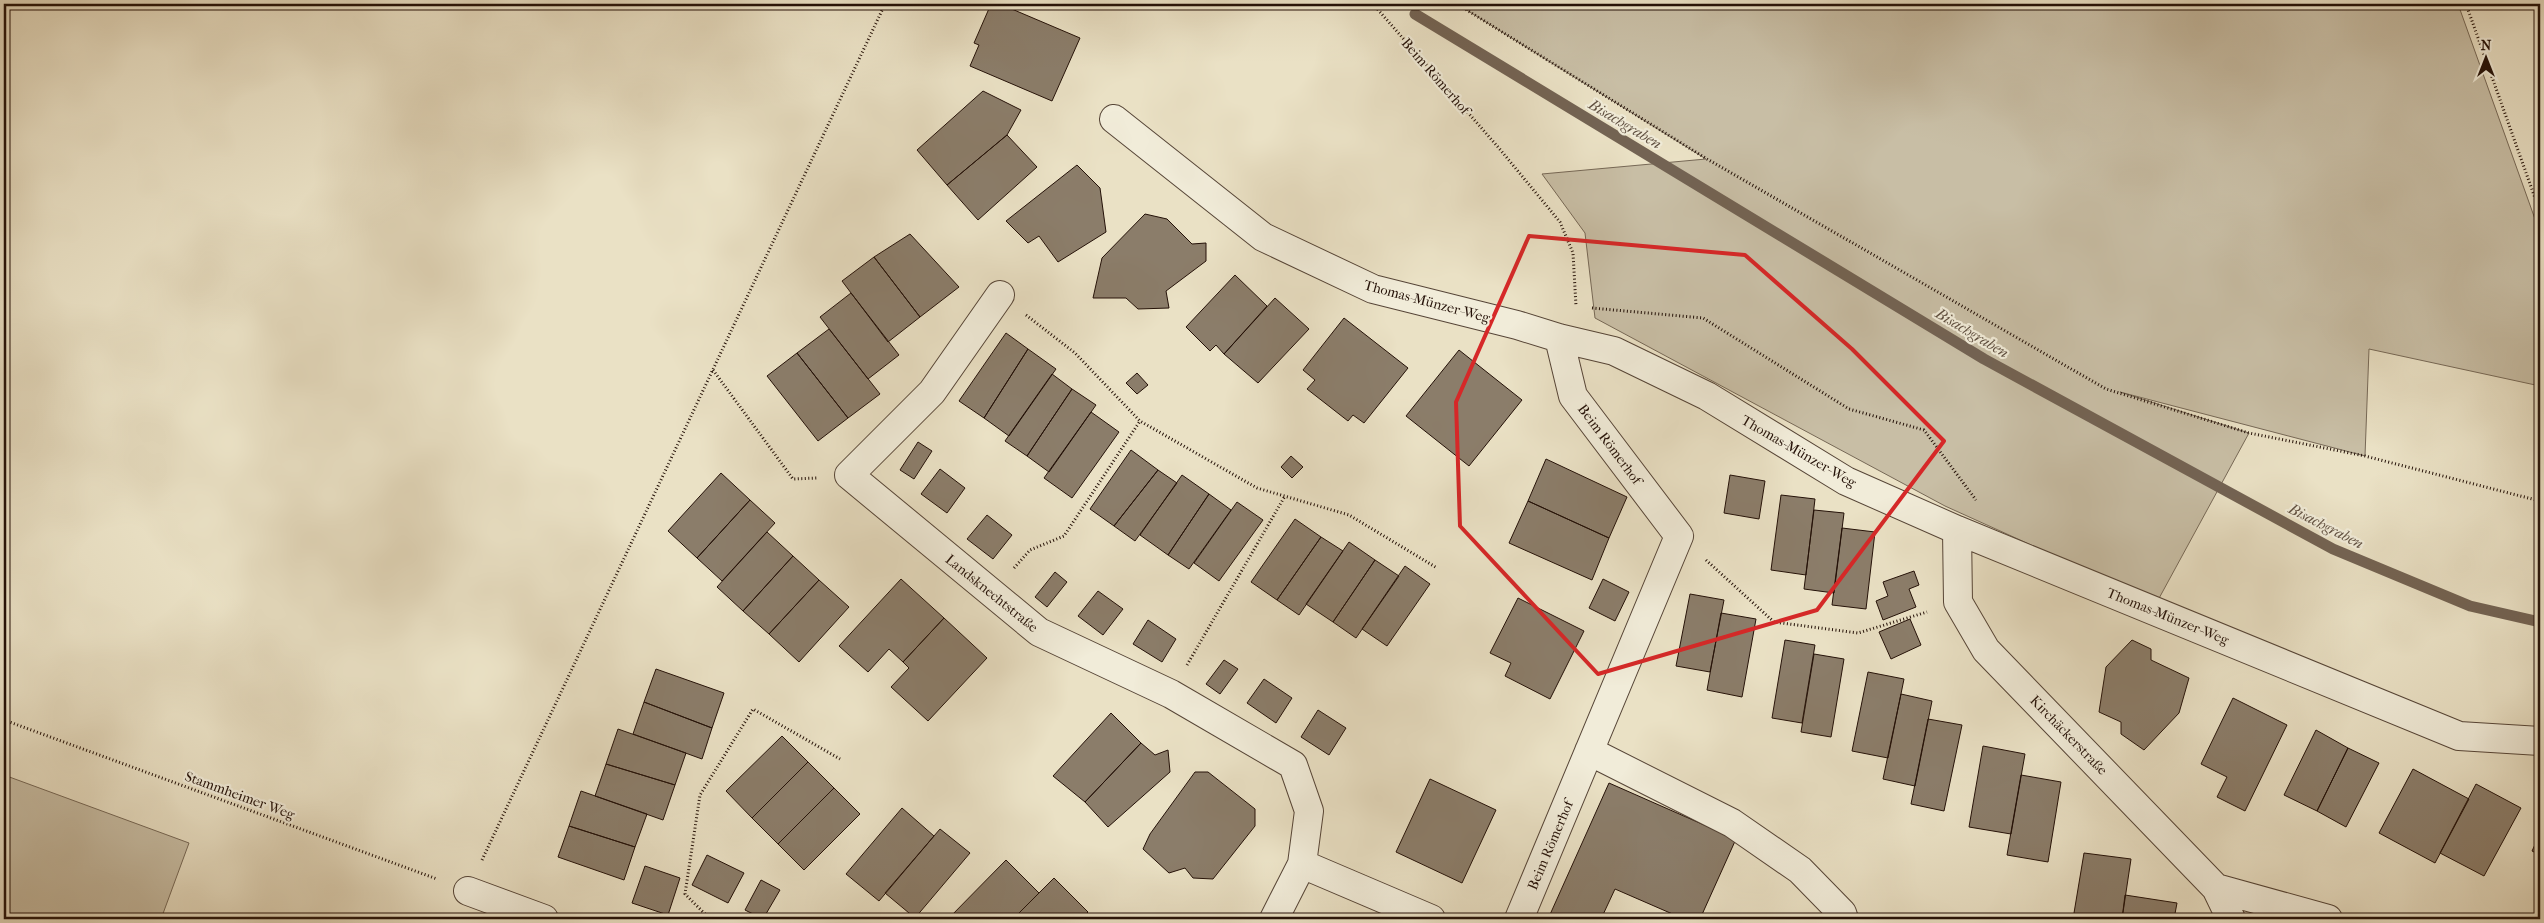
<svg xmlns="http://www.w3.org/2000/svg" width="2544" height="923" viewBox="0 0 2544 923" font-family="'IM FELL French Canon',serif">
<rect width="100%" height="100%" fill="#eae1c5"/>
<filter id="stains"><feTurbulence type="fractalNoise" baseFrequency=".004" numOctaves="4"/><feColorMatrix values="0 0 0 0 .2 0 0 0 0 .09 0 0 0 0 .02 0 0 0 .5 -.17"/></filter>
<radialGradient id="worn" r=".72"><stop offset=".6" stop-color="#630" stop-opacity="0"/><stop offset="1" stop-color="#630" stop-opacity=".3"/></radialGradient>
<path fill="#c8bea5" stroke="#766856" d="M1457 4H2458L2540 233V386L2369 349 2365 456 2120 392 2249 433 2157 602 1945 506 1595 318 1585 233 1542 174 1706 159Z
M4 775 189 843 161 919H4Z"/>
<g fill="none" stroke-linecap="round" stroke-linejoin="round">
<path stroke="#736353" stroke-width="11" d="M1415 14 1984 359 2333 549 2470 606 2540 622"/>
</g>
<path fill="#8b7d6a" stroke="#241108" d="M991 4H1000L1080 38 1052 101 970 66 979 45 974 43Z
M983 91 1021 110 1007 135 947 185 917 150Z
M1007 135 1037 167 978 220 947 185Z
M1077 165 1100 188 1106 232 1058 262 1039 236 1028 243 1006 221Z
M1145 214 1167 219 1192 244 1206 243V261L1166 291 1169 308 1138 309 1126 298H1093L1102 258Z
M910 234 959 287 920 317 874 257Z
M874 257 920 317 888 342 842 281Z
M1235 275 1267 306 1224 354 1216 345 1210 351 1186 327Z
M851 293 899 355 868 379 820 317Z
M1275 298 1309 329 1258 383 1224 354Z
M1344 318 1408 368 1364 423 1353 415 1348 421 1307 389 1315 380 1303 370Z
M829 329 880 394 848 418 797 353Z
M1006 333 1028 349 984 418 959 401Z
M1028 349 1056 369 1009 436 984 418Z
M1459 350 1522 400 1469 466 1406 416Z
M797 353 848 418 818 441 767 376Z
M1137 373 1148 385 1137 394 1126 383Z
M1052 374 1072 389 1027 456 1005 441Z
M1072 389 1096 405 1049 472 1027 456Z
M1091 412 1119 432 1072 498 1044 478Z
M918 442 932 451 914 479 900 470Z
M1131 450 1158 470 1114 526 1090 509Z
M1291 456 1303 467 1292 478 1281 467Z
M1546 459 1627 497 1609 538 1528 501Z
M940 469 965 488 947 513 921 494Z
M1158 470 1177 483 1135 541 1114 526Z
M721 473 750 500 697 558 668 531Z
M1182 475 1209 494 1168 555 1140 535Z
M1730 475 1765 481 1759 519 1724 513Z
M1209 494 1231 510 1189 569 1168 555Z
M1781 495 1815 499 1806 575 1771 570Z
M750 500 775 523 722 581 697 558Z
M1528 501 1609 538 1592 580 1509 543Z
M1237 502 1263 520 1219 581 1194 563Z
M1814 510 1844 513 1834 593 1804 589Z
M987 515 1012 535 993 559 967 539Z
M1295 519 1321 537 1277 600 1251 582Z
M1842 528 1875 532 1866 609 1832 605Z
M767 532 793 556 743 611 717 587Z
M1321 537 1343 551 1299 615 1277 600Z
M1349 542 1375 560 1333 622 1306 604Z
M793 556 819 580 769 634 743 611Z
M1375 560 1399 576 1356 638 1333 622Z
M1405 566 1430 584 1387 646 1362 629Z
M1914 571 1919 585 1909 589 1916 607 1883 620 1876 601 1888 596 1883 582Z
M1055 572 1067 582 1047 607 1035 597Z
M901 579 944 618 903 662 889 649 868 672 839 646Z
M1603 579 1629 592 1615 621 1589 608Z
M819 580 849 607 799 662 769 634Z
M1098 591 1123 609 1103 635 1078 616Z
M1690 594 1724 600 1710 672 1676 666Z
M1518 598 1584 631 1550 699 1505 676 1511 663 1490 653Z
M1721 613 1756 619 1742 697 1707 690Z
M944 618 987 658 928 721 891 687 909 668 903 662Z
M1910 619 1921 645 1891 659 1879 632Z
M1148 620 1176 639 1162 662 1133 644Z
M1785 640 1815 645 1802 723 1772 718Z
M2132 640 2151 649V660L2189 678 2179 713 2144 750 2121 734V722L2099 712 2106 667Z
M1814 654 1844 659 1831 737 1801 732Z
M1224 660 1238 669 1220 694 1206 684Z
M656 669 724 693 712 728 644 702Z
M1868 672 1904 679 1888 758 1852 751Z
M1264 679 1292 698 1276 723 1247 703Z
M1901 694 1932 701 1915 786 1883 779Z
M2233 698 2287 725 2245 811 2217 797 2227 777 2201 764Z
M644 702 712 728 702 759 633 734Z
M1318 710 1346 728 1329 755 1301 737Z
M1111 713 1141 743 1085 802 1053 776Z
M1928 719 1962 725 1944 811 1911 804Z
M618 729 686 753 675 785 606 764Z
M2316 730 2348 748 2317 811 2284 795Z
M782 736 808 762 752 818 726 791Z
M1141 743 1155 755 1168 750 1170 772 1108 827 1085 802Z
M1983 746 2025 754 2011 834 1969 827Z
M2348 748 2379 763 2346 827 2317 811Z
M808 762 834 788 778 844 752 818Z
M606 764 675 785 663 820 595 796Z
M2413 769 2469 799 2435 863 2379 833Z
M1195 772H1208L1255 809V826L1213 879 1193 878 1185 868 1169 873 1143 849 1150 834Z
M2021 775 2061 782 2048 862 2007 855Z
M1430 779 1496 810 1462 883 1396 852Z
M1609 783 1736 839 1700 919H1684L1615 889 1601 919H1548Z
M2476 784 2521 808 2484 876 2440 853Z
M834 788 860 814 804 870 778 844Z
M581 791 647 814 635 847 569 826Z
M902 808 934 836 879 901 846 874Z
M569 826 635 847 624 880 558 857Z
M940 829 970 853 915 918 885 893Z
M2540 834V855L2532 851Z
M2084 853 2131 859 2122 919H2073Z
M707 855 744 873 728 903 692 885Z
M1006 860 1039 893 1013 919H948Z
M645 866 680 878 668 915 632 903Z
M1054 878 1088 912 1081 919H1013Z
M761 880 780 890 763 919 745 910Z
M2125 895 2177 903 2174 919H2122Z"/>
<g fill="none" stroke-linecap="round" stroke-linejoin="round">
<defs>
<path id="minor" d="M1114 119 1263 237 1373 289 1517 325 1559 338 1614 351 1707 396 1846 481 1957 530 2459 736 2540 741
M1000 295 932 392 849 475 1039 632 1171 694 1293 765 1309 811 1302 864 1274 919
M1957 530 1958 602 1986 650 2216 888 2231 919
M1589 751 1732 823 1800 870 1842 913 1844 919
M1302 864 1431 919
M2216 888 2328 919
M468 891 544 919
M1519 919 1679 536 1573 396 1559 338"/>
</defs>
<use href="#minor" stroke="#564537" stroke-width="30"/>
<path stroke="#241108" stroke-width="3" stroke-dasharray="1 2.5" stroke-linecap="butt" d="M1373 4 1498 147 1560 222 1573 253 1576 306
M1457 4 1707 159 2106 389 2249 433 2365 456 2540 501
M2466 4 2540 212
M1592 308 1703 318 1849 409 1924 430 1976 500
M1026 315 1075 353 1140 421 1257 488 1349 515 1437 568
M713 370 793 479 817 478
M1706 560 1774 622 1858 633 1927 612
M1014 568 1030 550 1064 536 1140 421
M1187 665 1285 496
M4 720 437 879
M482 860 885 4
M710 919 685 894 700 795 753 709 840 759"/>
<use href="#minor" stroke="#f1ecd9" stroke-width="28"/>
</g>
<path fill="none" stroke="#d62828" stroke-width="4" stroke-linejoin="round" d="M1529 236 1745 255 1852 349 1944 441 1817 610 1598 674 1460 526 1456 402Z"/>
<g text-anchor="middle" stroke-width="4.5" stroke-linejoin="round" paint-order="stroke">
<g font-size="14" fill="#241108" stroke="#f1ecd9">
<text transform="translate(1436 76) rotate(49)" y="5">Beim Römerhof</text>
<text transform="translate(1427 301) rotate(15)" y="5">Thomas-Münzer-Weg</text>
<text transform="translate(1610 444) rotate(53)" y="5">Beim Römerhof</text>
<text transform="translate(1799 451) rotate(30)" y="5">Thomas-Münzer-Weg</text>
<text transform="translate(992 593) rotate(39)" y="5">Landsknechtstraße</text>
<text transform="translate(2168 616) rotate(22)" y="5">Thomas-Münzer-Weg</text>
<text transform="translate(2069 735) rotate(46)" y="5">Kirchäckerstraße</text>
<text transform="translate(240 795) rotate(20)" y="5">Stammheimer Weg</text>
<text transform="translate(1550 845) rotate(-67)" y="5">Beim Römerhof</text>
</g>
<g font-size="15" font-style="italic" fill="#5f4f40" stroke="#f1ecd9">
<text transform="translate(1625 124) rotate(31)" y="5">Bisachgraben</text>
<text transform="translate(1972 333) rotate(31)" y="5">Bisachgraben</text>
<text transform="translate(2326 526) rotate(27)" y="5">Bisachgraben</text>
</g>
</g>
<rect width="2544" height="923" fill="none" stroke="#eae1c5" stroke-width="20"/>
<rect x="5" y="5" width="2534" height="913" fill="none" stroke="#241108" stroke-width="2.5"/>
<rect x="10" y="10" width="2524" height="903" fill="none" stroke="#241108"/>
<g transform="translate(2486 58)" stroke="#f1ecd9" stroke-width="4" paint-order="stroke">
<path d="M0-4L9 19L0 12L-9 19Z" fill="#241108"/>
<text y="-8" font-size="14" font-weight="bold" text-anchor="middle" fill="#241108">N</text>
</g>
<rect width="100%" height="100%" filter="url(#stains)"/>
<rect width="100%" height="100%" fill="url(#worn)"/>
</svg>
